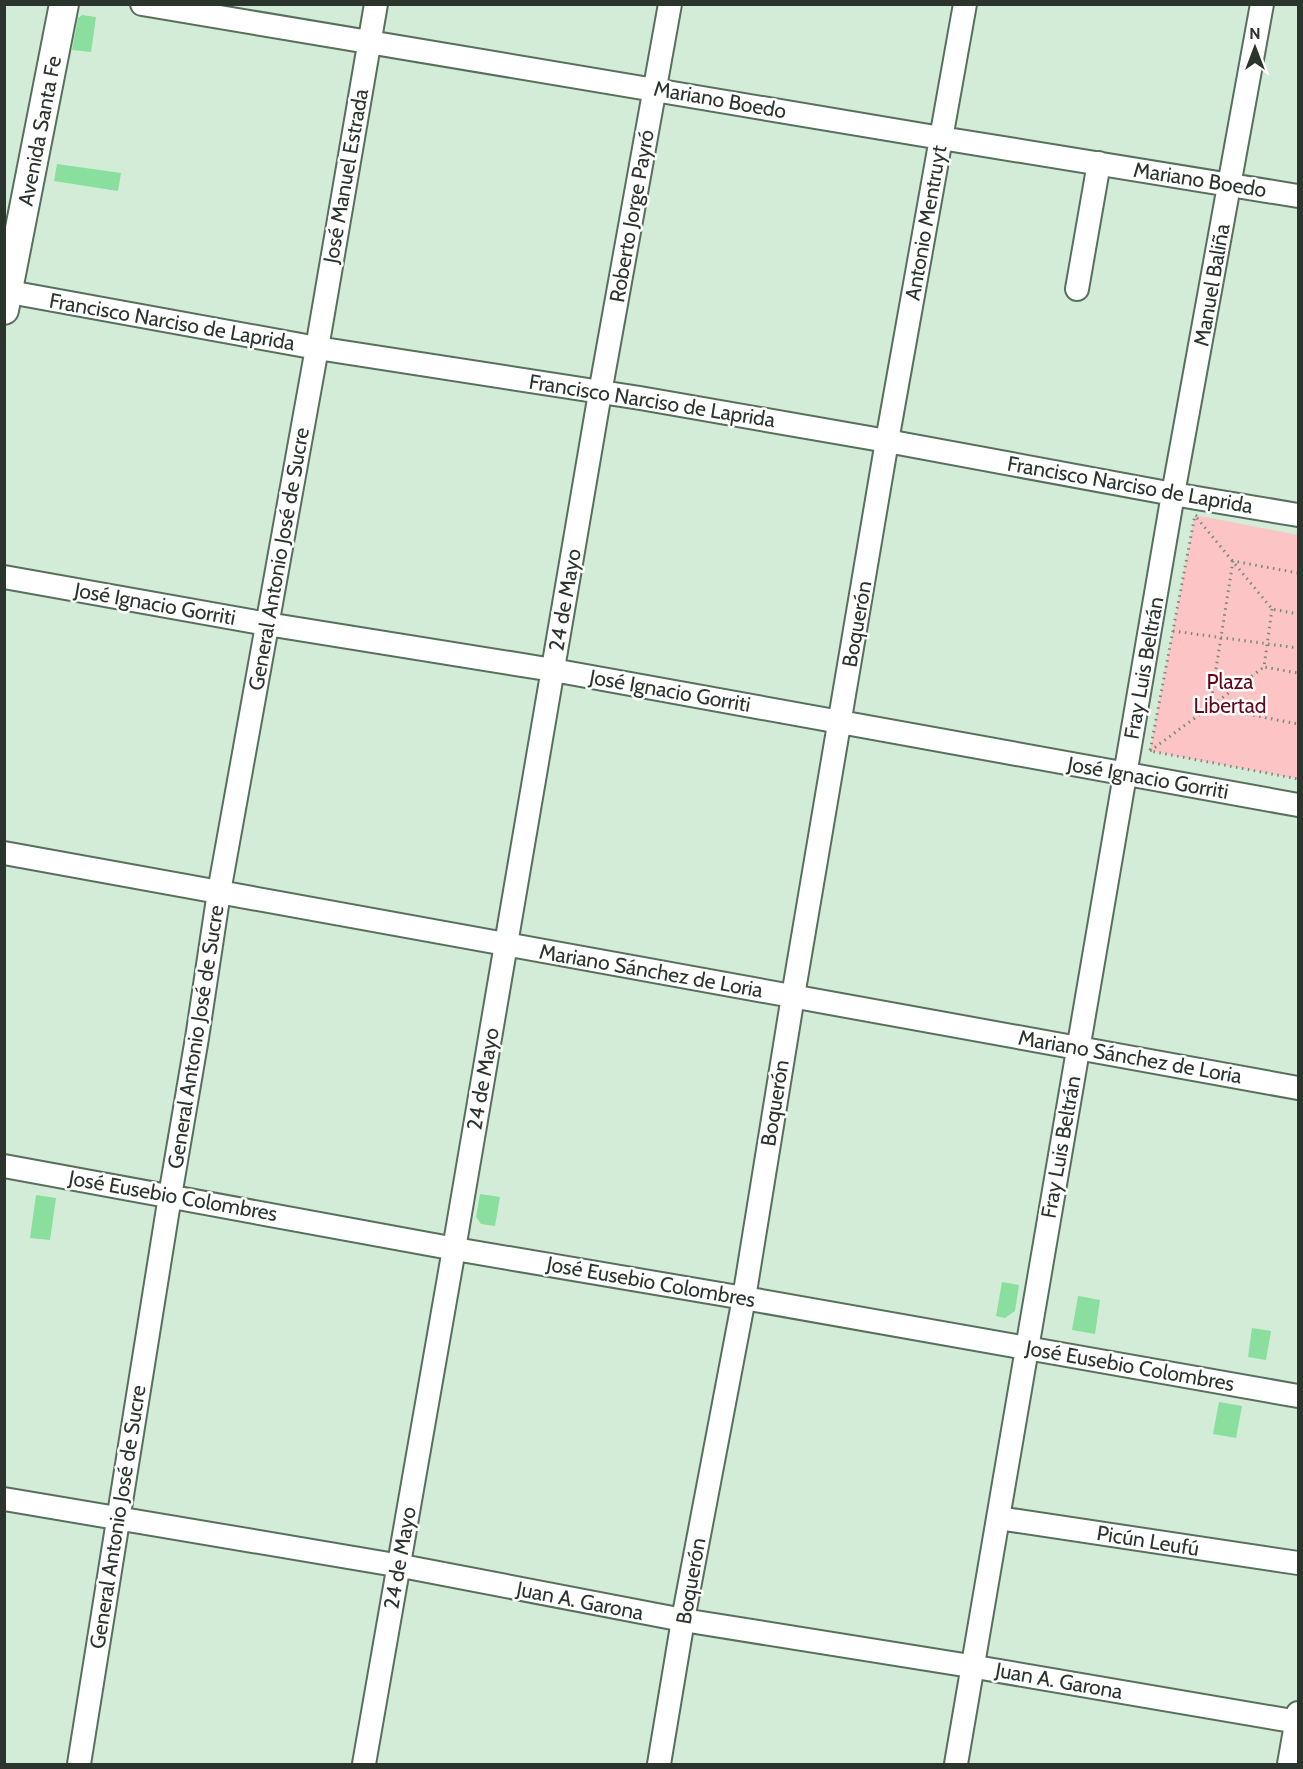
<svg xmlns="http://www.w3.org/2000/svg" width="1303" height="1769" viewBox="0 0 1303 1769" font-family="Cabin,sans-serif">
<rect width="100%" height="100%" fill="#d2ecd7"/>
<path fill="#fcc4c4" d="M1195 515 1298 535V779L1150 751Z"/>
<path fill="#8adf9e" d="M82 15 96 17 91 52 72 50 78 18Z
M57 164 121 173 118 191 54 181Z
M480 1194 500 1197 495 1226 481 1224 476 1217Z
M36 1195 56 1198 50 1240 30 1238Z
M1002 1282 1019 1285 1015 1311 1005 1318 996 1316Z
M1078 1296 1100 1300 1095 1334 1072 1330Z
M1252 1328 1271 1331 1266 1360 1248 1357Z
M1219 1402 1242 1406 1236 1438 1213 1434Z"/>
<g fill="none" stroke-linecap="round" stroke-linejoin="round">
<defs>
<path id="minor" d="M142 4 941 138 1298 196
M1077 289 1099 163
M4 291 317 348 640 398 887 441 1173 494 1298 515
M4 577 267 624 553 670 1298 805
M4 853 1298 1088
M4 1166 461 1250 744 1298 1298 1396
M4 1499 407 1567 683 1620 964 1665 1298 1722
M998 1518 1298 1563
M79 1764 170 1196 197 1038 219 892 317 348 376 4
M364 1764 454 1249 600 393 670 4
M659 1764 684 1614 744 1298 793 996 887 441 965 4
M956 1764 1173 494 1262 4
M1289 1764 1298 1713"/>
<path id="major" d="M4 310 64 4"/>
</defs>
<use href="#minor" stroke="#586f5d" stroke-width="26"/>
<use href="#major" stroke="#586f5d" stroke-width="32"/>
<path stroke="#78897b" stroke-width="3" stroke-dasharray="1.5 4.5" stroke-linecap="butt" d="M1197 516 1195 515 1150 751 1298 779
M1197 518 1272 609 1298 614
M1298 573 1233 561 1210 707 1298 724
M1272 609 1264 667 1298 673
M1173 631 1298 648
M1150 751 1264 667"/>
<use href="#minor" stroke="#fff" stroke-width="22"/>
<use href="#major" stroke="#fff" stroke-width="28"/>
</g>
<g text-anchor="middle" stroke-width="5" stroke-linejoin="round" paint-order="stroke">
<g font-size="21" fill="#2b352d" stroke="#fff">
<text transform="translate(720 100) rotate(10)" y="7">Mariano Boedo</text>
<text transform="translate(40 131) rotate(-79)" y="7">Avenida Santa Fe</text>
<text transform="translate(346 176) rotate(-80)" y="7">José Manuel Estrada</text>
<text transform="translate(1200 180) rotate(9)" y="7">Mariano Boedo</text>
<text transform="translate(632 216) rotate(-80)" y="7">Roberto Jorge Payró</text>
<text transform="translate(926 223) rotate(-80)" y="7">Antonio Mentruyt</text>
<text transform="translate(1212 285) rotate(-80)" y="7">Manuel Baliña</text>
<text transform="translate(172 322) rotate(10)" y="7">Francisco Narciso de Laprida</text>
<text transform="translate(652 401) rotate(9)" y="7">Francisco Narciso de Laprida</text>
<text transform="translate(1130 485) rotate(10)" y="7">Francisco Narciso de Laprida</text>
<text transform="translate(279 559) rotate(-80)" y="7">General Antonio José de Sucre</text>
<text transform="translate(565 600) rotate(-80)" y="7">24 de Mayo</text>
<text transform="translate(155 604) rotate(10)" y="7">José Ignacio Gorriti</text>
<text transform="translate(857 624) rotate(-80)" y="7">Boquerón</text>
<text transform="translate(1144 668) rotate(-80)" y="7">Fray Luis Beltrán</text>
<text transform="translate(670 691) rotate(10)" y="7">José Ignacio Gorriti</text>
<text transform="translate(1148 778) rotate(10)" y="7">José Ignacio Gorriti</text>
<text transform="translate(651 971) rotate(10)" y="7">Mariano Sánchez de Loria</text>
<text transform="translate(196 1037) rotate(-81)" y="7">General Antonio José de Sucre</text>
<text transform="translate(1130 1057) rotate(10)" y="7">Mariano Sánchez de Loria</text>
<text transform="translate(483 1079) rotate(-80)" y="7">24 de Mayo</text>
<text transform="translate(775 1103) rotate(-81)" y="7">Boquerón</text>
<text transform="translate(1061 1147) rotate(-80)" y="7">Fray Luis Beltrán</text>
<text transform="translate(173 1196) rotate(10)" y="7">José Eusebio Colombres</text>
<text transform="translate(651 1282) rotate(10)" y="7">José Eusebio Colombres</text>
<text transform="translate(1130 1366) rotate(10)" y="7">José Eusebio Colombres</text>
<text transform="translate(118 1517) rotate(-81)" y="7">General Antonio José de Sucre</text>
<text transform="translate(1148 1541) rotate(9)" y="7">Picún Leufú</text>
<text transform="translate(400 1558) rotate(-80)" y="7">24 de Mayo</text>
<text transform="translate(691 1581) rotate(-80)" y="7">Boquerón</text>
<text transform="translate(580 1601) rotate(11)" y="7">Juan A. Garona</text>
<text transform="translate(1059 1681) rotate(10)" y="7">Juan A. Garona</text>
</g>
<g font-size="21" fill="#630719" stroke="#fff">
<text x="1230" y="689">Plaza<tspan x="1230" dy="24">Libertad</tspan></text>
</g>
</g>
<rect width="1303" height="1769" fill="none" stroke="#2b352d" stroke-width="12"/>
<g transform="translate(1255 48)" stroke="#ffffff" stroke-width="4.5" paint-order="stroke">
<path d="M0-4.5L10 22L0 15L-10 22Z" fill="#2b352d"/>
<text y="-9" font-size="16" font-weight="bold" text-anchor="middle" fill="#2b352d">N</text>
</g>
</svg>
